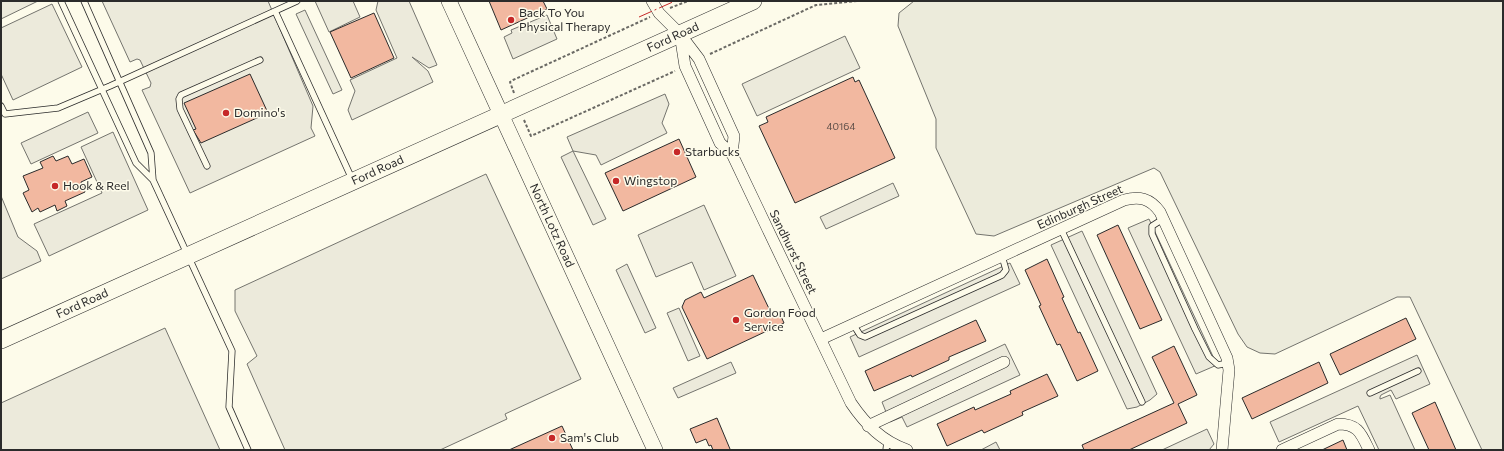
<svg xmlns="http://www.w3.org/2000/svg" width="1504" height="451" viewBox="0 0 1504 451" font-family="Commissioner,sans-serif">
<rect width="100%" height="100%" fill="#fdfbea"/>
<path fill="#ecebdb" stroke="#74746e" d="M914 1H1503V450H1482L1410 297H1397L1275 354 1260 353 1247 347 1238 334 1160 172 1154 168 994 236 976 234 936 148V119L898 26 899 13Z"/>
<path fill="#eceadb" stroke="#74746e" d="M1 1H38L1 19Z
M102 1H268L313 106 311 128 315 136 190 193 142 90 150 87 151 83 140 60 137 59 130 62Z
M315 1H353L360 17 329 32Z
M378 1H409L437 65 429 68 412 57 428 71 433 82 352 120 348 110 355 91 350 80 397 58 376 10Z
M52 4 82 67 13 100 1 74V28Z
M305 10 342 90 333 94 296 14Z
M547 15 557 39 513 59 504 37 512 33 511 30Z
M845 36 860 68 757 116 742 84Z
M665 94 669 104 662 123 667 133 601 165 596 155 573 151 606 219 593 225 561 157 573 151 567 137Z
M88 112 98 133 31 164 21 143Z
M113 132 148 210 49 256 34 224 102 193 81 147Z
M486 174 581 379 505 414 507 419 440 450H285L247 364 257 356 235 311V290Z
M893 183 899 196 826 229 820 217Z
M1 196 18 237 37 251 41 261 1 279Z
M704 205 736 276 704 290 692 262 656 277 638 235Z
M1149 219 1217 365 1196 374 1128 228Z
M1082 231 1157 394 1150 400 1137 407 1127 409 1051 245Z
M1010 263 1020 284 859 357 850 337Z
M627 264 656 328 645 333 616 270Z
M679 308 700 356 688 361 667 313Z
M165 328 220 450H1V403Z
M1005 344 1020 375 907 427 902 417 890 422 882 402Z
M1417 355 1430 384 1396 399 1391 390 1381 395 1380 397V399L1390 395 1415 450H1379L1358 406 1279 442 1270 422Z
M731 362 736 373 678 398 673 388Z
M1207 429 1214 444 1209 450H1162Z
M996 442 1000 450H981Z"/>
<path fill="#f2b8a0" stroke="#2b2b2b" d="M489 1H543L547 9 501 30Z
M374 13 394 58 351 78 330 32Z
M250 74 268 113 201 143 193 130 196 129 184 103Z
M853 77 855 82 859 80 895 158 795 203 759 126 768 122 766 117Z
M679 139 696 177 623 211 605 173Z
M53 156 56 161 68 156 72 164 84 159 92 177 81 182 85 192 65 201 67 206 57 211 55 205 40 212 38 208 32 212 23 193 29 190 23 176 43 168 40 162Z
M1118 225 1162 320 1140 329 1097 235Z
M1047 259 1064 297 1062 298 1078 333 1080 332 1098 371 1077 381 1060 344 1057 345 1039 306 1041 305 1025 270Z
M753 275 773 317 780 314 784 323 707 359 682 307 685 300 701 292 704 298Z
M1406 318 1416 339 1340 375 1330 354Z
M976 320 986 341 949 357V360L912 377 911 375 874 391 865 371Z
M1174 346 1197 395 1178 404 1187 423 1129 450H1084L1082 445 1174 403 1152 357Z
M1319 362 1328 383 1252 419 1242 398Z
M1047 374 1058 396 1022 412 1023 415 984 433 982 430 947 446 937 424 974 407 975 410 1011 394 1010 391Z
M1435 402 1456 450H1429L1412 413Z
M717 418 730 449 729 450H713L711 445 709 446 706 439 696 443 690 429Z
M562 426 573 450H509Z
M1343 440 1347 450H1322Z"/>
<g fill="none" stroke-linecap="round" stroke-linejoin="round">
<defs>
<path id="lane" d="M61 1 136 163 153 180
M84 1 151 153 153 180 232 351 229 407 248 450
M275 11 352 179
M1 106 5 114 58 108 110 86 297 1
M207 166 180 109 179 99 181 95 260 60
M1163 219 1152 226V234L1195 329 1209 357 1218 365 1228 363
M1061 229 1142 402
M853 324 860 335 865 337 998 277 1002 275 1006 270 1002 256
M1370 393 1418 371
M886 450 887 441"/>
<path id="street" d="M652 1 659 13 680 34
M732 154 734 136 699 59 680 34 685 66 720 143 732 154 770 234 851 403C866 425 882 441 907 450
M821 339 1124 200C1139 196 1150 198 1160 212L1227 358 1229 370 1222 450
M868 426 1004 362
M1282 450 1338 424C1358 424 1361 433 1369 450"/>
<g id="secondary">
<path id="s1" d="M449 1 655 450"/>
</g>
<g id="primary">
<path id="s2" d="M1 340 753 1"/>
</g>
</defs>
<use href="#lane" stroke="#2b2b2b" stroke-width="7"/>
<use href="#street" stroke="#2b2b2b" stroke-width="12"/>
<use href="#secondary" stroke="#2b2b2b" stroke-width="16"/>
<use href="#primary" stroke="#2b2b2b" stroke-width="18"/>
<path stroke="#6a6964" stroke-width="2" stroke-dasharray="3 2" stroke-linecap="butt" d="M670 8 688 1
M710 54 816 5 857 1
M514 93 510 82 513 80 650 17
M524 120 531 136 675 71"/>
<use href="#lane" stroke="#fdfbea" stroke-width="5.5"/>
<use href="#street" stroke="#fdfbea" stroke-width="11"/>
<use href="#secondary" stroke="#fdfbea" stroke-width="15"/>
<use href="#primary" stroke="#fdfbea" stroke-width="17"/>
<path stroke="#c62828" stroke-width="1" stroke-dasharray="14 3 2 3" stroke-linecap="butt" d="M639 17 675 1"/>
</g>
<g fill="#c62828" stroke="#fdfbea" stroke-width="1.5">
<circle cx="511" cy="20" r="4"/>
<circle cx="226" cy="113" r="4"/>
<circle cx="677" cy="152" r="4"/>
<circle cx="616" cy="181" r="4"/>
<circle cx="55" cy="186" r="4"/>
<circle cx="736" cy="320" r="4"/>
<circle cx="552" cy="438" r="4"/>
</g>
<g text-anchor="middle" stroke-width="3" stroke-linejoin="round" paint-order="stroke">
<g font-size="10" fill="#5d4e48">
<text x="841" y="130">40164</text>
</g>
<g font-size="12" fill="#2b2b2b" stroke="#fdfbea" text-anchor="start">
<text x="519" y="17">Back To You<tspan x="519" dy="14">Physical Therapy</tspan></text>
<text x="234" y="117">Domino's</text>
<text x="685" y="156">Starbucks</text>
<text x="624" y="185">Wingstop</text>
<text x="63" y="190">Hook &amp; Reel</text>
<text x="744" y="317">Gordon Food<tspan x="744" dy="14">Service</tspan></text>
<text x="560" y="442">Sam's Club</text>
</g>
<g font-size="12" fill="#2b2b2b" stroke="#fdfbea">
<text dy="4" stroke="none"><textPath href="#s2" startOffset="737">Ford Road</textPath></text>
<text dy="4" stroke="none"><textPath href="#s2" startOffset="413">Ford Road</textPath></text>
<text transform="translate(1080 207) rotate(-24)" y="4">Edinburgh Street</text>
<text dy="4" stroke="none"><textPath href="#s1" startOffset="247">North Lotz Road</textPath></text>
<text transform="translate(793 252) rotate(64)" y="4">Sandhurst Street</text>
<text dy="4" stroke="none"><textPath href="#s2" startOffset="89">Ford Road</textPath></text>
</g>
</g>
<rect width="1504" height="451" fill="none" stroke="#2b2b2b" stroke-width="4"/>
</svg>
